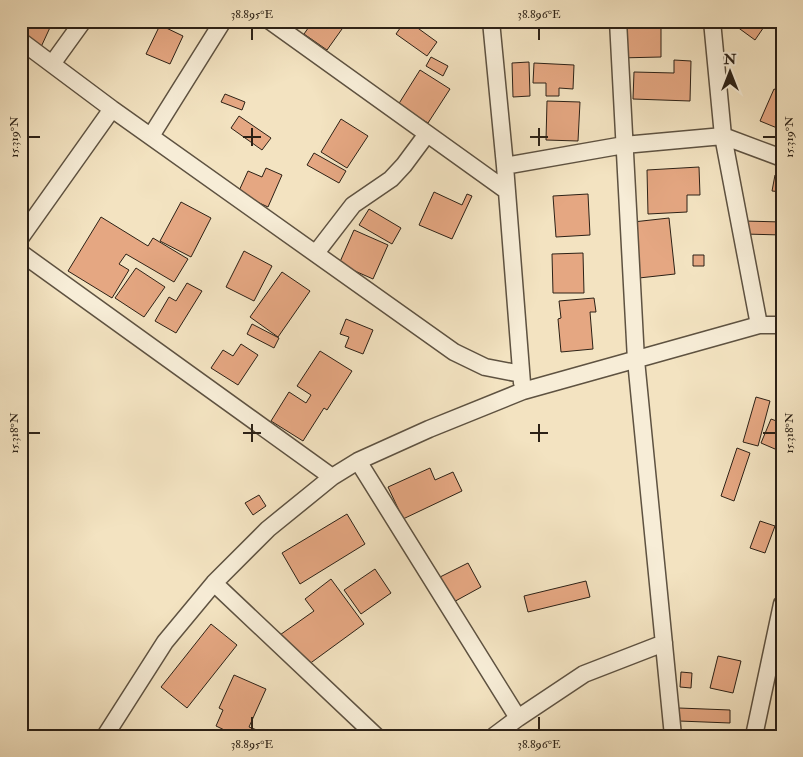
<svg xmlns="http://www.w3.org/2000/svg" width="803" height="757" viewBox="0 0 803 757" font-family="'IM FELL Double Pica',serif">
<rect width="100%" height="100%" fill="#f3e3c1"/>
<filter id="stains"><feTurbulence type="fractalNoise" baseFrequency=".004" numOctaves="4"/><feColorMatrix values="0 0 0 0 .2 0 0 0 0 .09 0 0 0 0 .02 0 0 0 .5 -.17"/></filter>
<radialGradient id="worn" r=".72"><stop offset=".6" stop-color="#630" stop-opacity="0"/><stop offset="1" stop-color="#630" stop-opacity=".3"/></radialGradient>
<path fill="#e5a782" stroke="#2c2116" d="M21 21H53L41 47 21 37Z
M313 21H346L347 22 327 50 304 34Z
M387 21H402L399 27Z
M405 21H408L437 42 427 56 396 34Z
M618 21H661V57L618 58Z
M729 21H768L755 40Z
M160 25 183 36 170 64 146 54Z
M431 57 448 66 443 76 426 66Z
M674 60 691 61 690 101 633 99 634 72 674 73Z
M529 62 530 96 513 97 512 63Z
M534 63 574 65 573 89 559 88V96H546V83H533Z
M420 70 450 89 428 123 398 105Z
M774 89 782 92V130L760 121Z
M225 94 245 102 242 110 221 102Z
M547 101 580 102 578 141 546 140Z
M239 116 271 138 262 150 231 128Z
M341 119 368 136 347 168 321 152Z
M314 153 346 171 339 183 307 165Z
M699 167 700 195H687V212L648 214 647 170Z
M266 168 282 175 268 207 238 193 248 171 262 177Z
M775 175 782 176V192L772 191Z
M434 192 462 205 467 194 472 196 452 239 419 225Z
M588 194 590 235 556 237 553 196Z
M181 202 211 218 191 257 160 241Z
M369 209 401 228 392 244 359 225Z
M101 217 148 246 153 238 188 259 174 282 126 254 119 264 129 270 112 298 68 271Z
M669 218 675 274 639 278 633 222Z
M744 221 782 222V235L744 234Z
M354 230 388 245 373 279 339 264Z
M244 251 272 266 254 301 226 287Z
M583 253 584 293H553L552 254Z
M693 255H704V266H693Z
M136 268 165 287 144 317 115 298Z
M282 272 310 291 278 337 250 317Z
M187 283 202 291 176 333 155 321 169 297 176 301Z
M594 298 596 312H590L593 349 561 352 558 319 561 318 559 301Z
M346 319 373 330 363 354 345 347 349 337 340 334Z
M252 324 279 338 274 348 247 334Z
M241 344 258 355 238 385 211 368 223 350 233 356Z
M320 351 352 371 327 410 324 408 303 441 271 421 289 392 306 403 311 395 297 386Z
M756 397 770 401 758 446 743 442Z
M771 419 782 423V452L761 443Z
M737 448 750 453 734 501 721 496Z
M430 468 435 480 453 472 462 491 403 519 388 487Z
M259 495 266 506 253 515 245 503Z
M347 514 365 544 300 584 282 553Z
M760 521 775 526 765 553 750 548Z
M468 563 481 587 450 604 436 579Z
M375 569 391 593 361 614 344 590Z
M331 579 364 624 301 670 277 637 314 611 305 599Z
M586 581 590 597 528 612 524 596Z
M211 624 237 645 187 708 161 687Z
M718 656 741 661 733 693 710 688Z
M681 672 692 673 691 688 680 687Z
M234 675 266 689 249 727 257 730 254 736H237L216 726 223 710 219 708Z
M679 708 730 710V723L679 721Z"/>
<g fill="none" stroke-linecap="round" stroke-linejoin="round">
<defs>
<path id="minor" d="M270 21 507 191
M491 21 505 166 522 383
M618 21 636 360 673 736
M712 21 723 136 759 325
M21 41 112 109 454 352 485 367 521 374
M52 64 83 21
M151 136 223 21
M505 166 624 145 723 136 782 158
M21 237 112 109
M21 253 332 477
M316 253 353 205 391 179 404 165 427 134
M358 461 518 718
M214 583 376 736
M105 736 165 642 214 583 268 529 332 477 358 461 429 429 523 391 759 325H782
M494 736 518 718 584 674 664 643
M754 736 782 604"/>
</defs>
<use href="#minor" stroke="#5e5241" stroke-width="19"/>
<use href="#minor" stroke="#f7edd7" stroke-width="16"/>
</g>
<path fill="none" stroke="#2c2116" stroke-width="2" d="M252 28V40M539 28V40M252 128V146M539 128V146M28 137H40M243 137H261M530 137H548M763 137H776M252 424V442M539 424V442M28 433H40M243 433H261M530 433H548M763 433H776M252 717V730M539 717V730"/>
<rect width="803" height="757" fill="none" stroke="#f3e3c1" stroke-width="55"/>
<g transform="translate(730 72)" stroke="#f7edd7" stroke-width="4" paint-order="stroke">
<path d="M0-4L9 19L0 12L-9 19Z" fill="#2c2116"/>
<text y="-8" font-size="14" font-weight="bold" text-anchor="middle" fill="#2c2116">N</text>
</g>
<rect x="28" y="28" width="748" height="702" fill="none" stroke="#2c2116" stroke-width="2"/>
<g font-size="12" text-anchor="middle" fill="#2c2116">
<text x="252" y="18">38.895°E</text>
<text x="539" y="18">38.896°E</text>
<text transform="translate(14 137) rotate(-90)" y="4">15.319°N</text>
<text transform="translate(789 137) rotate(-90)" y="4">15.319°N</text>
<text transform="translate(14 433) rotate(-90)" y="4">15.318°N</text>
<text transform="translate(789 433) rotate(-90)" y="4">15.318°N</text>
<text x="252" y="748">38.895°E</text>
<text x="539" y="748">38.896°E</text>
</g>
<rect width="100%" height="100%" filter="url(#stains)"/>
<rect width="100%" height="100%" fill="url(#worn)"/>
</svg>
